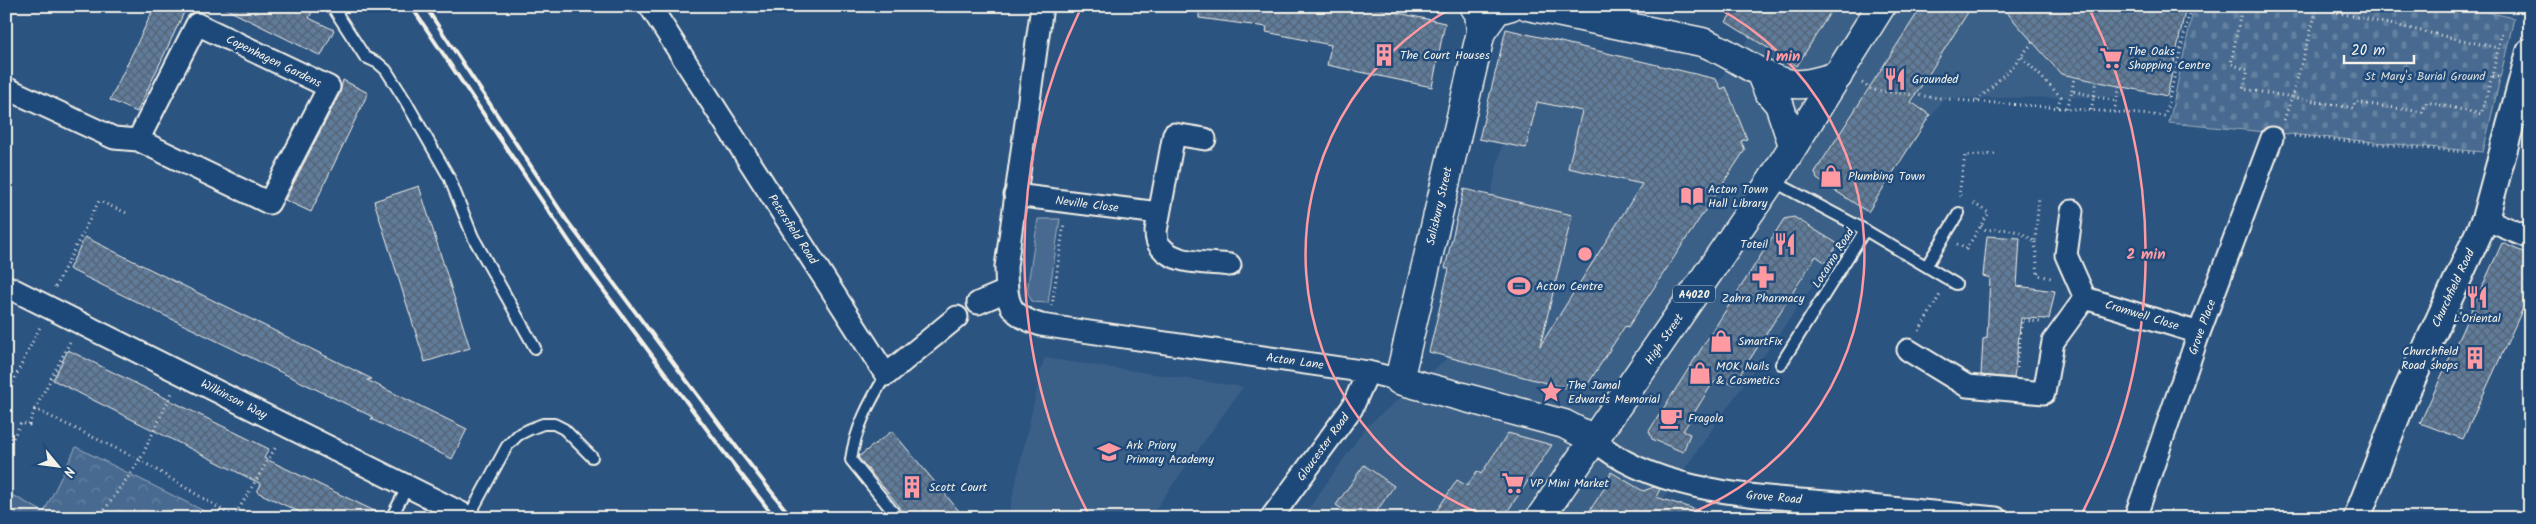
<svg xmlns="http://www.w3.org/2000/svg" width="2536" height="524" viewBox="0 0 2536 524" font-family="Kalam,sans-serif">
<defs>
<pattern id="cemetery-stones" width="16" height="16" patternUnits="userSpaceOnUse" patternTransform="scale(1.25)"><rect width="16" height="16" fill="#496b90"/><path d="M2 7V4a2 2 0 0 1 4 0v3zM10 15v-3a2 2 0 0 1 4 0v3z" fill="#6481a0"/></pattern>
<pattern id="park-crowns" width="20" height="18" patternUnits="userSpaceOnUse" patternTransform="scale(1.25)"><rect width="20" height="18" fill="#496b90"/><path d="M2 6a3 3 0 1 1 6 0M12 15a3 3 0 1 1 6 0" fill="none" stroke="#6481a0"/></pattern>
<pattern id="building-cross-hatch" width="8" height="8" patternUnits="userSpaceOnUse" patternTransform="scale(1.25)"><rect width="8" height="8" fill="#5e7b9a"/><path d="M0 0l8 8M0 8l8-8" fill="none" stroke="#556474"/></pattern>
</defs>
<rect width="100%" height="100%" fill="#2c5481"/>
<filter id="ink" filterUnits="userSpaceOnUse"><feTurbulence type="fractalNoise" baseFrequency=".02" numOctaves="2"/><feDisplacementMap in="SourceGraphic" scale="10" xChannelSelector="R" yChannelSelector="G"/><feConvolveMatrix kernelMatrix="1 2 1 2 8 2 1 2 1" color-interpolation-filters="sRGB"/></filter>
<g filter="url(#ink)">
<path fill="#3b6088" d="M1772 6H2160L2144 33 2126 97 1944 98 1650 518H1302L1367 426 1455 352 1523 53 1704 102Z
M2478 6H2517L2515 15Z
M1044 358 1243 387 1149 518H1008Z"/>
<path fill="#496b90" stroke="#9eaebc" d="M1038 219H1060L1048 303 1032 302 1027 291Z"/>
<path fill="url(#cemetery-stones)" stroke="#9eaebc" d="M2194 6H2461L2514 18 2483 152 2169 123Z"/>
<path fill="url(#park-crowns)" stroke="#9eaebc" d="M76 447 218 518H6V492L44 512Z"/>
<path fill="url(#building-cross-hatch)" stroke="#f4f1e8" d="M155 6H187L137 112 110 100Z
M220 6H301L312 12 309 18 334 30 321 56Z
M1199 6H1366L1445 23 1432 87 1327 65 1331 45 1266 32 1267 27 1199 18Z
M1736 6H1834L1797 66 1726 22Z
M1922 6H1972L1911 102 1930 115 1868 212 1817 179 1815 172Z
M2001 6H2186L2167 96 2061 74Z
M1506 29 1716 79 1721 89 1726 87 1747 139 1741 141 1745 150 1628 327 1625 326 1586 387 1567 383 1565 388 1429 352 1449 269 1445 268 1464 189 1572 215 1540 346 1642 184 1568 168 1582 111 1537 102 1526 148 1479 139Z
M343 80 368 93 311 212 285 200 340 93Z
M419 186 470 348 425 362 374 201Z
M1794 217 1838 244 1826 263 1816 256 1734 384 1717 381 1712 384 1683 431 1690 434 1683 452 1652 439 1649 431 1784 219Z
M1987 236 2020 238 2017 286 2055 291 2049 319 2021 318 2014 378 1981 375 1983 339 1987 338 1990 278 1983 276Z
M85 237 372 379 367 380 467 429 452 459 371 419 373 417 69 269Z
M2502 243 2530 255V293L2463 439 2420 423Z
M68 350 269 449 264 458 385 516 384 518H312L257 492 261 484 53 380Z
M892 431 965 518H909L858 457Z
M1508 433 1552 445 1503 518H1432L1457 480 1467 486 1477 471 1481 474Z
M1364 465 1394 486 1372 518H1355L1336 505Z
M1611 472 1643 491 1654 487 1660 489 1656 497 1710 514 1709 518H1585L1607 484Z"/>
<g fill="none" stroke-linecap="round" stroke-linejoin="round">
<defs>
<path id="service" d="M332 6 365 57 378 63 386 70 405 100 449 177 473 237 535 348
M1773 181 1865 230 1781 364
M1865 230 1956 284
M1927 265 1959 213
M886 375C870 401 855 429 851 460L898 518
M461 513 469 512 474 507 507 446 518 435 530 429 543 424H554L564 429 592 457
M391 518 408 486"/>
<path id="minor" d="M650 6 886 375 957 317
M1042 6 1006 267C1007 301 1005 314 1041 325L1368 372 1399 380
M6 88 114 138 138 140 269 203 329 87 197 24 138 140
M1205 139 1174 134 1156 231C1156 236 1157 243 1160 246 1174 265 1208 262 1230 265
M1015 195 1159 213
M2485 219 2530 238
M6 286 461 513
M2085 298 2199 333
M978 303 1006 291
M1908 350 1967 386 2044 393 2053 342 2085 298 2066 255 2072 211
M1593 439C1654 494 1760 496 1838 503 1891 508 1944 513 1996 518
M1271 518 1352 408 1368 372
M2135 518 2199 333 2272 138"/>
<path id="tertiary" d="M2357 518 2404 397 2485 219 2530 52"/>
<path id="secondary" d="M1474 6 1479 13 1481 32 1399 380 1564 424 1593 439
M1528 6 1702 42C1732 52 1764 81 1793 84 1807 86 1824 79 1838 76
M1481 32 1497 10 1511 6
M1760 72 1768 91 1779 104 1793 145"/>
<path id="primary" d="M1540 518 1772 180 1881 6"/>
</defs>
<use href="#service" stroke="#f4f1e8" stroke-width="14"/>
<use href="#minor" stroke="#f4f1e8" stroke-width="25"/>
<use href="#tertiary" stroke="#f4f1e8" stroke-width="30"/>
<use href="#secondary" stroke="#f4f1e8" stroke-width="31"/>
<use href="#primary" stroke="#f4f1e8" stroke-width="31"/>
<path stroke="#f4f1e8" stroke-width="3" stroke-dasharray="1 4" stroke-linecap="butt" d="M2242 6 2231 64 2248 70 2243 89 2292 97 2317 9
M2308 6 2498 48
M2022 57 2061 97 2057 107
M2499 76H2492L2502 32
M1862 83 1872 90 1957 100 2165 116 2191 6
M2072 91 2074 77
M1977 101 2013 66 2033 42
M2066 108 2072 91 2116 101
M2091 110 2097 81
M2114 112 2120 86
M2284 120 2292 97 2353 108 2355 102 2422 112 2427 102 2481 114 2492 76
M2294 136 2477 153
M1961 196 1959 194 1965 156 1995 154
M1981 226 1986 230C2009 229 2016 228 2035 242L2039 197
M2035 242 2038 275 2051 278
M1957 244 1966 249 1989 213 1973 203
M55 287 99 201 129 214
M1052 306 1064 223
M1919 331 1941 293
M70 342 35 409 140 460 172 393
M2017 368 2022 320 2040 322
M6 396 40 327
M6 451 21 423 29 425 35 409
M6 517 9 518
M99 518 140 460 234 517 277 445"/>
<use href="#service" stroke="#1f4a7a" stroke-width="10"/>
<use href="#minor" stroke="#1f4a7a" stroke-width="21"/>
<use href="#tertiary" stroke="#1f4a7a" stroke-width="26"/>
<use href="#secondary" stroke="#1f4a7a" stroke-width="28"/>
<use href="#primary" stroke="#1f4a7a" stroke-width="28"/>
<path stroke="#f4f1e8" stroke-width="4" d="M411 6 587 268 723 451 775 518
M425 6 568 222 741 453 792 518"/>
</g>
</g>
<g fill="none" stroke="#ff9aa2" stroke-width="2.5">
<path d="M1489 517A280 280 0 0 1 1454 7M1716 7A280 280 0 0 1 1681 517"/>
<path d="M1090 517A561 561 0 0 1 1081 8M2089 8A561 561 0 0 1 2080 517"/>
</g>
<defs>
<symbol id="building-bare" viewBox="-9 -9 18 18"><path d="M-4-6H4V6H1V3H-1V6H-4ZM-2.5-4.3h1.7v1.8h-1.7ZM.8-4.3h1.7v1.8H.8ZM-2.5-1h1.7V.8h-1.7ZM.8-1h1.7V.8H.8Z" fill="#ff9aa2" stroke="#1f4a7a" stroke-width="2.5" paint-order="stroke"/></symbol>
<symbol id="supermarket-bare" viewBox="-9 -9 18 18"><path d="M-6-5.5h2.5l.6 2H6L4.5 2H-2.5L-4.4-4H-6ZM-1.5 3.2a1.3 1.3 0 1 0 .1 0ZM3 3.2a1.3 1.3 0 1 0 .1 0Z" fill="#ff9aa2" stroke="#1f4a7a" stroke-width="2.5" paint-order="stroke"/></symbol>
<symbol id="restaurant-bare" viewBox="-9 -9 18 18"><path d="M-5-6h1v4h1v-4h1v4h1v-4h1v5L-1.5 .5V6h-2V.5L-5-1ZM5-6V6H3V1.5H1.5Q1.5-4 5-6Z" fill="#ff9aa2" stroke="#1f4a7a" stroke-width="2.5" paint-order="stroke"/></symbol>
<symbol id="shop-bare" viewBox="-9 -9 18 18"><path d="M-5-2.5h2.3a2.7 3.5 0 0 1 5.4 0H5L5.5 6h-11ZM-1.5-2.5h3a1.5 2.3 0 0 0-3 0Z" fill="#ff9aa2" stroke="#1f4a7a" stroke-width="2.5" paint-order="stroke"/></symbol>
<symbol id="library-bare" viewBox="-9 -9 18 18"><path d="M-6-4Q-3-5.5-.7-3.5V5Q-3 3-6 4ZM6-4Q3-5.5 .7-3.5V5Q3 3 6 4Z" fill="#ff9aa2" stroke="#1f4a7a" stroke-width="2.5" paint-order="stroke"/></symbol>
<symbol id="pharmacy-bare" viewBox="-9 -9 18 18"><path d="M-2-6h4v4h4v4h-4v4h-4v-4h-4v-4h4Z" fill="#ff9aa2" stroke="#1f4a7a" stroke-width="2.5" paint-order="stroke"/></symbol>
<symbol id="stadium-bare" viewBox="-9 -9 18 18"><path d="M0-5a6.5 5 0 1 0 0 10a6.5 5 0 1 0 0-10ZM-3.5-1.8h7v3.6h-7Z" fill="#ff9aa2" stroke="#1f4a7a" stroke-width="2.5" paint-order="stroke"/></symbol>
<symbol id="sight-bare" viewBox="-9 -9 18 18"><path d="M0-6L1.8-2.2L6-1.7L2.9 1.2L3.7 5.4L0 3.3L-3.7 5.4L-2.9 1.2L-6-1.7L-1.8-2.2Z" fill="#ff9aa2" stroke="#1f4a7a" stroke-width="2.5" paint-order="stroke"/></symbol>
<symbol id="cafe-bare" viewBox="-9 -9 18 18"><path d="M-5.5-4.5H6V0H3Q3 3.5 0 3.5H-2.5Q-5.5 3.5-5.5 0ZM3-3.2v2h1.7v-2ZM-6 4.5H4V6H-6Z" fill="#ff9aa2" stroke="#1f4a7a" stroke-width="2.5" paint-order="stroke"/></symbol>
<symbol id="school-bare" viewBox="-9 -9 18 18"><path d="M0-5L7-2L0 1L-7-2ZM-4 1L0 2.5L4 1V4Q0 6-4 4Z" fill="#ff9aa2" stroke="#1f4a7a" stroke-width="2.5" paint-order="stroke"/></symbol>
</defs>
<g fill-rule="evenodd">
<use href="#building-bare" x="1368" y="39" width="32" height="32"/>
<use href="#supermarket-bare" x="2095" y="42" width="32" height="32"/>
<use href="#restaurant-bare" x="1879" y="63" width="32" height="32"/>
<use href="#shop-bare" x="1815" y="160" width="32" height="32"/>
<use href="#library-bare" x="1676" y="180" width="32" height="32"/>
<use href="#restaurant-bare" x="1769" y="228" width="32" height="32"/>
<use href="#pharmacy-bare" x="1747" y="261" width="32" height="32"/>
<use href="#stadium-bare" x="1503" y="270" width="32" height="32"/>
<use href="#restaurant-bare" x="2461" y="281" width="32" height="32"/>
<use href="#shop-bare" x="1705" y="325" width="32" height="32"/>
<use href="#building-bare" x="2459" y="342" width="32" height="32"/>
<use href="#shop-bare" x="1684" y="357" width="32" height="32"/>
<use href="#sight-bare" x="1535" y="376" width="32" height="32"/>
<use href="#cafe-bare" x="1655" y="402" width="32" height="32"/>
<use href="#school-bare" x="1093" y="436" width="32" height="32"/>
<use href="#supermarket-bare" x="1497" y="467" width="32" height="32"/>
<use href="#building-bare" x="896" y="471" width="32" height="32"/>
</g>
<g text-anchor="middle" stroke-width="5" stroke-linejoin="round" paint-order="stroke">
<rect fill="#1f4a7a" stroke="#b4bfc7" stroke-width="1" x="1673" y="285.5" width="42" height="17" rx="4"/>
<g font-size="11" font-weight="bold" fill="#f4f1e8">
<text x="1694" y="298">A4020</text>
</g>
<g font-size="12" fill="#f4f1e8" stroke="#1f4a7a" text-anchor="start">
<text x="2128" y="55">The Oaks<tspan x="2128" dy="14">Shopping Centre</tspan></text>
<text x="1400" y="59">The Court Houses</text>
<text x="1912" y="83">Grounded</text>
<text x="1848" y="180">Plumbing Town</text>
<text x="1708" y="193">Acton Town<tspan x="1708" dy="14">Hall Library</tspan></text>
<text x="1768" y="248" text-anchor="end">Toteil</text>
<text x="1536" y="290">Acton Centre</text>
<text x="1763" y="302" text-anchor="middle">Zahra Pharmacy</text>
<text x="2477" y="322" text-anchor="middle">L'Oriental</text>
<text x="1738" y="345">SmartFix</text>
<text x="2458" y="355" text-anchor="end">Churchfield<tspan x="2458" dy="14">Road shops</tspan></text>
<text x="1716" y="370">MOK Nails<tspan x="1716" dy="14">&amp; Cosmetics</tspan></text>
<text x="1568" y="389">The Jamal<tspan x="1568" dy="14">Edwards Memorial</tspan></text>
<text x="1688" y="422">Fragola</text>
<text x="1126" y="449">Ark Priory<tspan x="1126" dy="14">Primary Academy</tspan></text>
<text x="1530" y="487">VP Mini Market</text>
<text x="929" y="491">Scott Court</text>
</g>
<g font-size="12" fill="#f4f1e8" stroke="#1f4a7a">
<text transform="translate(274 61) rotate(26)" y="4">Copenhagen Gardens</text>
<text transform="translate(1087 204) rotate(7)" y="4">Neville Close</text>
<text transform="translate(1439 206) rotate(-77)" y="4">Salisbury Street</text>
<text transform="translate(793 229) rotate(57)" y="4">Petersfield Road</text>
<text transform="translate(1833 258) rotate(-58)" y="4">Locarno Road</text>
<text transform="translate(2453 288) rotate(-65)" y="4">Churchfield Road</text>
<text transform="translate(2142 315) rotate(17)" y="4">Cromwell Close</text>
<text transform="translate(2202 327) rotate(-70)" y="4">Grove Place</text>
<text transform="translate(1664 339) rotate(-56)" y="4">High Street</text>
<text transform="translate(1295 361) rotate(8)" y="4">Acton Lane</text>
<text transform="translate(234 399) rotate(27)" y="4">Wilkinson Way</text>
<text transform="translate(1323 447) rotate(-54)" y="4">Gloucester Road</text>
<text transform="translate(1774 497) rotate(5)" y="4">Grove Road</text>
</g>
<g font-size="12" fill="#dadddb" stroke="#1f4a7a">
<text x="2425" y="80">St Mary's Burial Ground</text>
</g>
</g>
<circle cx="1585" cy="254" r="8" fill="#ff9aa2" stroke="#1f4a7a" stroke-width="2.5"/>
<g font-size="15" text-anchor="middle" font-weight="bold" fill="#ff9aa2" stroke="#1f4a7a" stroke-width="5" stroke-linejoin="round" paint-order="stroke">
<text x="1783" y="61">1 min</text>
<text x="2146" y="259">2 min</text>
</g>
<rect width="2536" height="524" fill="none" stroke="#1f4a7a" stroke-width="25"/>
<rect x="12" y="12" width="2511" height="499" fill="none" stroke="#f4f1e8" stroke-width="2" filter="url(#ink)"/>
<g transform="translate(58 466) rotate(119)" stroke="#1f4a7a" stroke-width="4" paint-order="stroke">
<path d="M0-4L9 19L0 12L-9 19Z" fill="#f4f1e8"/>
<text y="-8" font-size="14" font-weight="bold" text-anchor="middle" fill="#f4f1e8">N</text>
</g>
<path d="M2344 55v8h70v-8" fill="none" stroke="#f4f1e8" stroke-width="2.5"/>
<text x="2351" y="55" font-size="15" fill="#f4f1e8" stroke="#1f4a7a" stroke-width="4" paint-order="stroke">20 m</text>
</svg>
